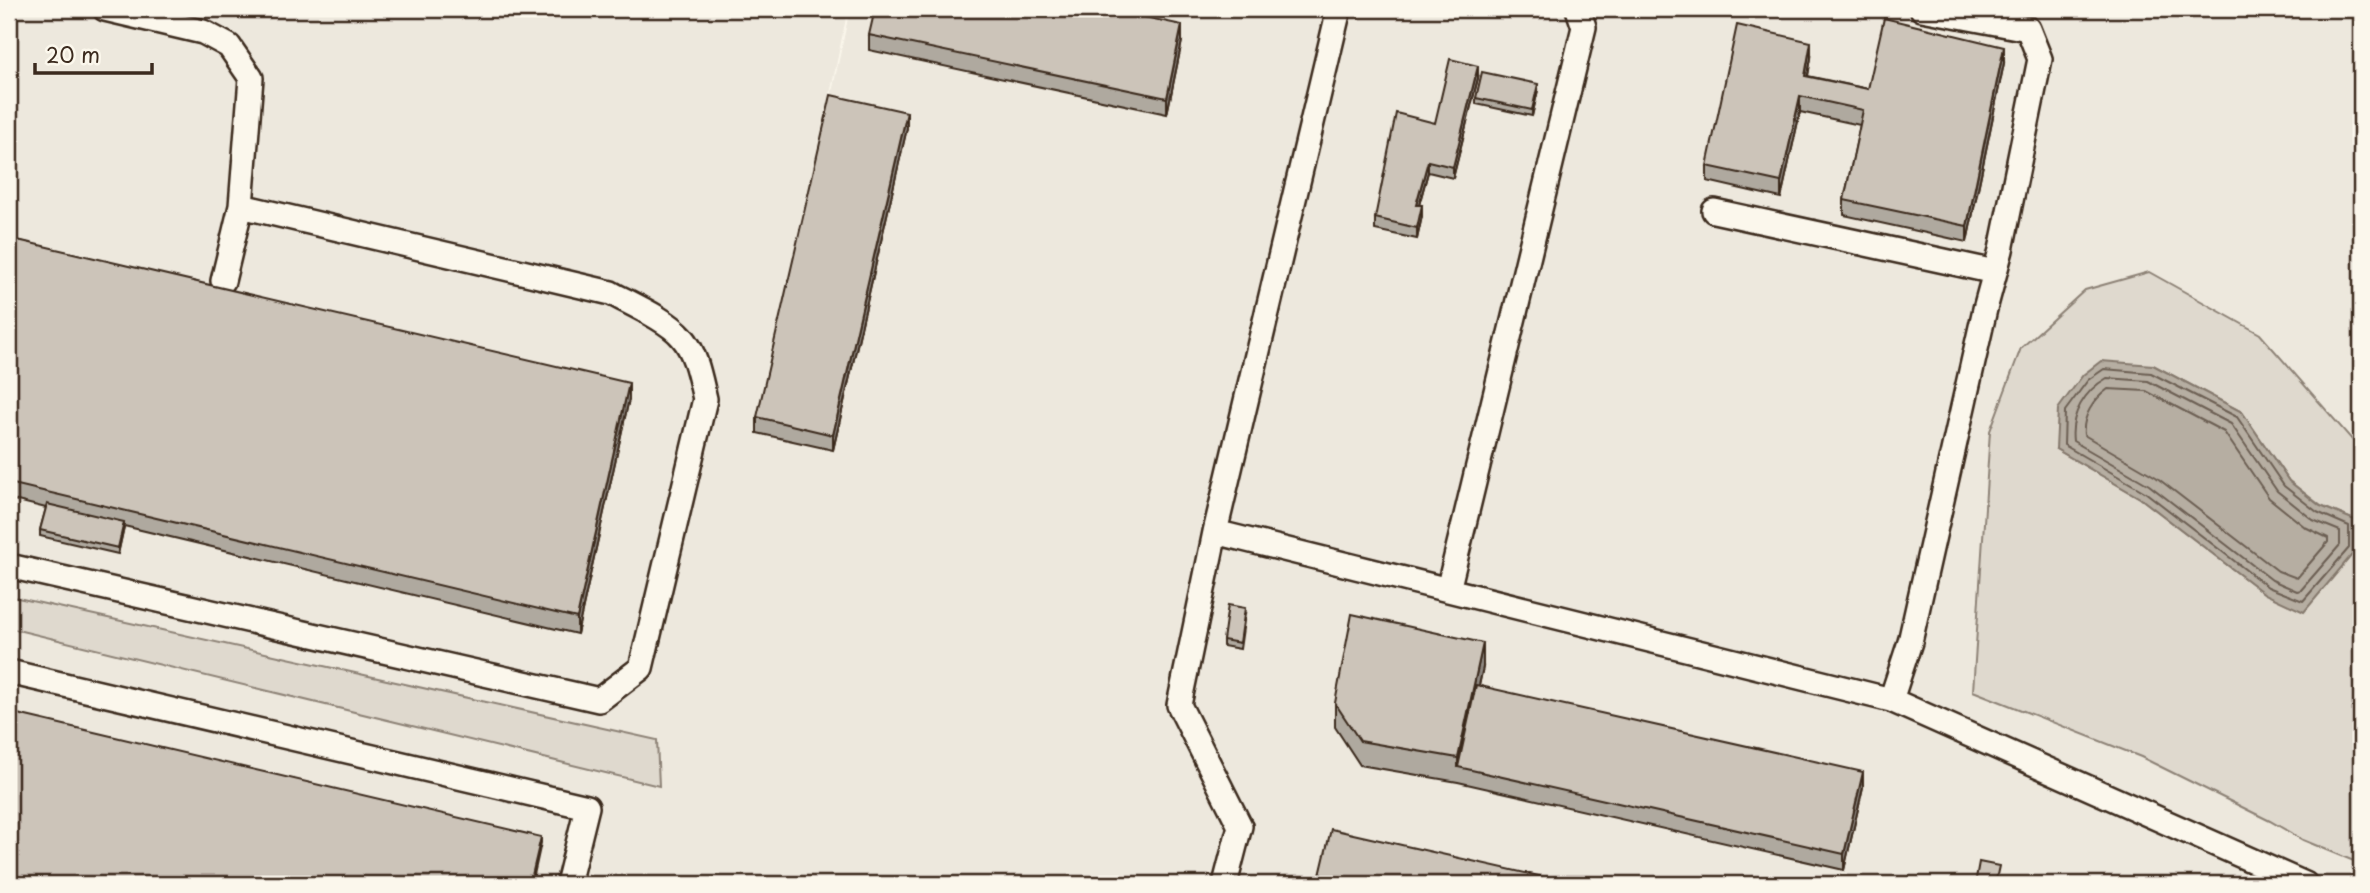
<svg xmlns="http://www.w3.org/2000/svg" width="2370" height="893" viewBox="0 0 2370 893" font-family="'Playpen Sans',sans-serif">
<rect width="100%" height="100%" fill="#fbf7ec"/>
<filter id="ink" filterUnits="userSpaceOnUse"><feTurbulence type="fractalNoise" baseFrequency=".0143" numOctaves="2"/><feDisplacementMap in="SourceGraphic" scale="14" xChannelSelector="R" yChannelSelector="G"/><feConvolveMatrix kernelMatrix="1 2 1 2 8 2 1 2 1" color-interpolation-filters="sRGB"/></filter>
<g filter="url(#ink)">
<path fill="#ede8dd" d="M9 9H848L778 341 850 9H2361V884H9Z"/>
<path fill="#dfd9ce" stroke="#8d8276" stroke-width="2" fill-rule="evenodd" d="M2149 272 2260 334 2361 450V864L2303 840 2270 821 2141 757 1973 691 1990 431 2021 348 2085 290ZM2153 365 2242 412 2289 481 2321 506 2357 521 2265 594 2140 498 2056 449Z
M9 596 657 740 659 786 9 628Z"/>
<path fill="#b6aea2" stroke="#85796d" stroke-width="2" d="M2101 361 2153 365 2242 412 2289 481 2320 506 2357 521 2356 550 2304 612 2265 594 2140 498 2056 449 2058 409 2083 375Z"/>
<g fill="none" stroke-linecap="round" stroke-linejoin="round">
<path stroke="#6c5f53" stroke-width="2" d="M2104 369 2151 373 2237 417 2284 486 2317 512 2349 526V548L2303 601 2268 587 2145 492 2064 445 2065 411 2088 380Z
M2107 378 2148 381 2231 424 2277 491 2313 520 2340 531V545L2301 590 2297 591 2272 580 2149 485 2073 441C2070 415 2084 391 2107 378Z
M2108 389 2146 391 2224 432 2269 498 2305 527 2328 538V542L2297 578 2278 571 2156 477 2084 435C2082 417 2093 400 2108 389Z"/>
<defs>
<path id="lane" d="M105 9 203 32 229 46 251 78 241 206 223 281
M1714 211 1995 272
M1215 532 1891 700 2305 884
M9 566 599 700 641 668 705 399C700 378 696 353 682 337 668 320 631 304 611 293L241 206
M1448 590 1584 27 1578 9
M9 672 587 807 568 884
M1891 700 1910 642 1985 309 2001 250 2040 59 2028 29 1922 9
M1225 884 1240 826 1179 705 1215 532 1339 9"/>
</defs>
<use href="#lane" stroke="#3b2a1e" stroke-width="28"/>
<use href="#lane" stroke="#fbf7ec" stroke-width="23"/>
</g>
<path fill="#afa99f" stroke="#3b2a1e" stroke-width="2" d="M869 35 1182 41 1167 114 869 50Z
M1811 58 1808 76 1868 89 2004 63 1967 242 1844 215V200L1860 125 1800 112 1781 198 1707 181V166Z
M1478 78 1453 178 1428 172 1419 205 1422 216 1417 239 1375 230V218L1435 123Z
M1538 90 1532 116 1476 104V98Z
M907 128 833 450 757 433V417Z
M9 238 629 399 577 634 124 526 118 554 40 536V530L46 508 9 499Z
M1245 614 1240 649 1223 646V640Z
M1483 667 1479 686 1863 787 1844 870 1458 782 1360 765 1335 727V703Z"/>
<path fill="#8f8982" stroke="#3b2a1e" stroke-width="2" d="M1182 25V41L1167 114V98Z
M1811 42V58L1805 91V76Z
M2004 47V63L1967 242V226Z
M1478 66V78L1453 178V167Z
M1538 84V90L1532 116V110Z
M1800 96V112L1781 198V182Z
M907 112V128L833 450V435Z
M1428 161V172L1416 216V205Z
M1422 205V216L1417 239V228Z
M629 383V399L577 634V618Z
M124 522V527L118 554V548Z
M1483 643V667L1461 767H1458V758Z
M1863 772V787L1844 870V854Z
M541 837V843L532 884H530Z"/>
<path fill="#ccc4b9" stroke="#3b2a1e" stroke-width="2" d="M875 9H1107L1182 25 1167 98 869 35Z
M1884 18 2004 47 1967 226 1844 200 1863 110 1800 96 1781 182 1707 166 1737 25 1811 42 1805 76 1868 89Z
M1450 59 1478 66 1453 167 1428 161 1416 205H1422L1417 228 1375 218 1396 113 1435 123Z
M1482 72 1538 84 1532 110 1476 98Z
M831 95 907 112 833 435 757 417Z
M9 238 629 383 577 618 9 483Z
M47 504 124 522 118 548 40 530Z
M1228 605 1245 608 1240 643 1223 640Z
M1352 614 1483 643 1458 758 1360 741 1335 703Z
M1476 685 1863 772 1844 854 1458 767Z
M9 712 541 837 530 884H9Z
M1331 829 1574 884H1318Z
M1979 862 1999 866 1995 884H1975Z"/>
</g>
<rect width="2370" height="893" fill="none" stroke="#fbf7ec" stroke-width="35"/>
<rect x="18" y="18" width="2335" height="858" fill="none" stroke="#3b2a1e" stroke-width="2.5" filter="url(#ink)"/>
<path d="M35 63v10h117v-10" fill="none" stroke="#3b2a1e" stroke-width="3.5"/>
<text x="46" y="63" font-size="21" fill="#3b2a1e" stroke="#fbf7ec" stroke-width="5" paint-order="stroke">20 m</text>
</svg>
